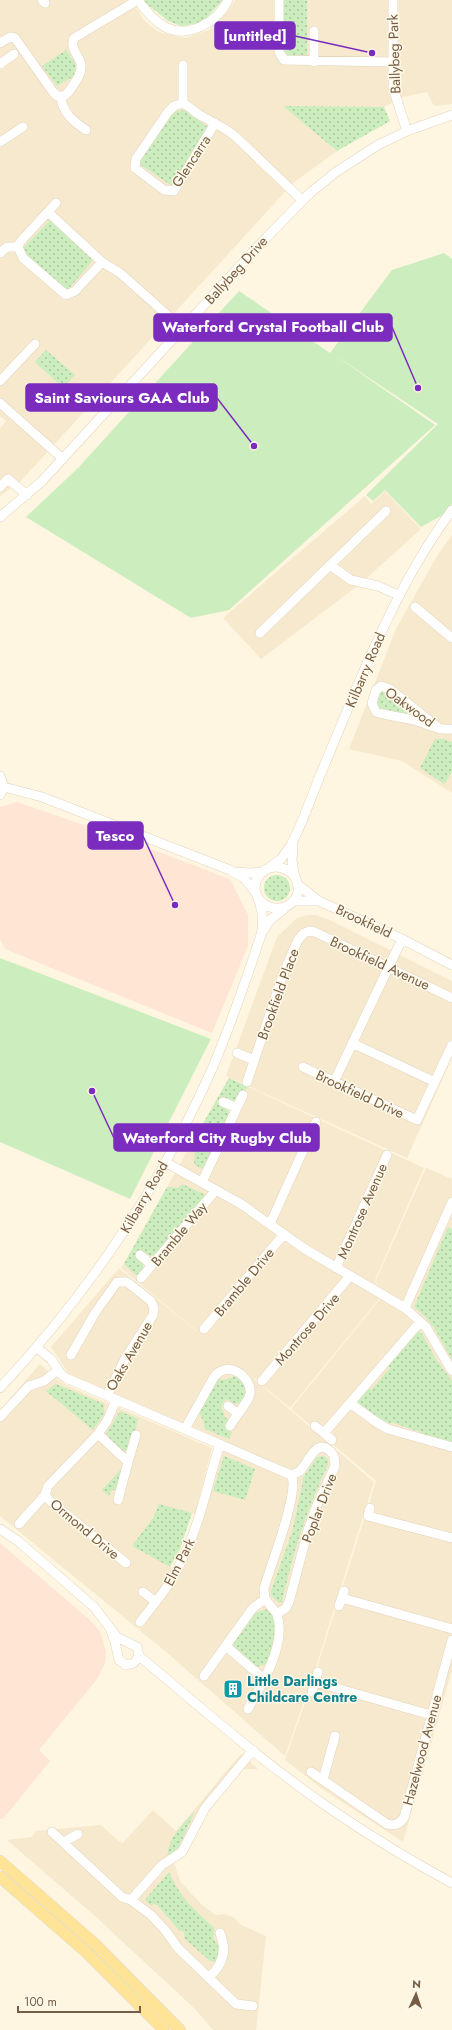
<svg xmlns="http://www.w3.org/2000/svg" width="452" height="2030" viewBox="0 0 452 2030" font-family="Jost,sans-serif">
<defs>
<pattern id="grass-dots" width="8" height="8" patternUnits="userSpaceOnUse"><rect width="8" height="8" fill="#ccedbe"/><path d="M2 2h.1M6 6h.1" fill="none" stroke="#aac39c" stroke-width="1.8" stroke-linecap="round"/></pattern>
</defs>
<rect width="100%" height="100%" fill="#fef6e0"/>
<path fill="#f6e9ce" d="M0 0H132L144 20 158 32 185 38 209 30 229 10 235 0H452V104L434 106 427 92 403 97 384 107 284 106 337 151 293 183 20 482 0 496V429L6 421 0 416Z
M385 491 421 529 360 584 261 659 223 618 365 496 371 504Z
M452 535V793L402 761 349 749 396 629 437 556Z
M307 915H316L330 920 452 981V1058L407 1158 226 1076 277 937 297 918Z
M229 1078 424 1168 375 1280 379 1299 290 1408 237 1364 374 1482 314 1673 285 1756 165 1651 0 1516V1410L40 1364 58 1380 68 1386 212 1448 195 1514 159 1505 153 1518 133 1545 180 1573 195 1541 225 1441 69 1374 51 1347 119 1268 223 1353 121 1268Z
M426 1168 452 1179V1670L403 1842 321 1788 285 1760 315 1674 376 1481 291 1409 380 1299 376 1280Z
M241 1754 258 1769H241L204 1815 184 1855 174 1863 180 1881 200 1903 215 1915 225 1914 234 1918 241 1925 266 1936 256 2030H213L195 2009 96 1917 7 1840 32 1837 36 1831 101 1825 122 1844 153 1810 176 1831Z"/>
<path fill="#ffe5d4" d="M17 802 130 841 230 879 248 915V946L212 1033 5 949 0 940V807Z
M0 1543 91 1621 100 1631 106 1652 105 1663 97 1679 39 1750 50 1761 3 1819H0Z"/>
<path fill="url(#grass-dots)" d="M142 0H223L203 22 181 26 168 21Z
M284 0H307V59L290 58 284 50Z
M66 50 76 64 74 76 57 86 42 66Z
M283 106 384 107 390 121 337 151Z
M184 110 208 127 172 186 138 163 172 112Z
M50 220 94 259 66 292 21 250Z
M46 350 75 375 63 388 35 362Z
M381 691H385L407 708 408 714 405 715 379 709 375 704 378 692Z
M435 739H444L452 742V772L444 784 420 768Z
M264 888a13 13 0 1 1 26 0a13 13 0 1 1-26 0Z
M229 1078 248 1087 246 1090 240 1093 235 1101 222 1098 219 1104 228 1110 229 1116 204 1170 194 1164 195 1153 190 1146Z
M182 1184 206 1195 157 1254 150 1256 141 1250 136 1256 143 1264V1269L137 1276 124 1264 167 1187 178 1188Z
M448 1227 452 1229V1359C439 1338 434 1322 414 1307Z
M418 1330 423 1335 435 1358 452 1381V1443L420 1435V1432L391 1422 389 1424 359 1405 358 1401 368 1388 371 1390 390 1368 388 1366Z
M236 1376 246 1385C246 1394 245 1401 236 1404L226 1399 221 1406 225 1417 229 1420 225 1427 232 1432 229 1439 205 1429 203 1420 198 1411 218 1379 224 1380Z
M56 1384 104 1404V1414L93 1430 46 1391Z
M120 1411 138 1419 135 1432H132L128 1449 124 1452 107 1438 109 1436 106 1434Z
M224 1456 255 1469 245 1500 213 1491Z
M324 1456 328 1460V1465C306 1511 293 1553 282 1602L279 1603 271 1595V1591L292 1532 302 1486 303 1478 317 1457Z
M123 1467 118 1488 111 1491 109 1496 102 1490Z
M159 1504 192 1513 180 1549 170 1567 132 1546 153 1518Z
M268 1609C284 1627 273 1646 266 1664L256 1667 234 1648V1643L255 1613Z
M195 1811 179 1847 168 1857C167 1838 183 1825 195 1811Z
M169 1872C180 1898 194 1909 214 1928L213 1938 219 1947 218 1962 210 1961 185 1939 184 1932 179 1930 157 1905 153 1904 151 1906 145 1900Z"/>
<path fill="#ccedbe" d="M444 253 452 259V504L441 516 421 527 385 490 373 501 366 495 438 424 333 354 435 425 229 610 191 618 26 517 78 468 239 291 330 353 392 270Z
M0 958 211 1039 130 1199 0 1142Z"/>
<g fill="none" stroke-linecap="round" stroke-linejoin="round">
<defs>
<path id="minor" d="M42 0 45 3
M138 0C145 10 154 21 165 27 188 39 218 22 228 0
M279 0V52L284 60 392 62
M393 0V88L407 131
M314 31V62
M0 43 10 37 15 38 53 92 57 96H64C69 93 71 88 74 84 93 57 67 56 74 38L138 0
M0 64 14 54
M61 96C62 113 74 122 86 130
M183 103V65
M215 123 174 191 164 190 135 168 136 159 168 112 174 106 183 103C189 106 193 111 198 114 211 122 225 127 236 137L302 200
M0 142 23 127
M48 212 102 262 120 273 183 329
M18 247 23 258 66 295 75 291 102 262
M0 253 7 247H18L20 242 56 203
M0 381 35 344
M0 403 63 459
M0 487 8 479 27 495
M0 517 42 481 263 241 310 193 336 172 378 145 407 131 452 115
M330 565 351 580 378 586 398 595
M415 607 452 638
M260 633 386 511
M440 729 390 689 381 686 376 690 372 703 376 712C388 716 401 717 413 720 426 723 438 731 452 729
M0 776 4 787 0 795
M4 787 42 797 230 870 244 878 256 893
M293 845 292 860 295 878
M270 867 281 859 291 845C302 824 310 801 319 778 358 686 392 591 452 510
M236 872 250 873 263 872
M297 884 319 901 402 939 334 1082
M293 901H319
M263 931 270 920 284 909
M402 939 452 965
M352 1043 435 1082
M237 1053 254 1060
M303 1067 417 1120 452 1045
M247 1082 284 972 298 940 304 933 310 931 315 932 452 998
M223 1102 237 1108
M165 1162 241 1204 305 1249 405 1308 426 1327 452 1371
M202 1182 243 1095
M270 1224 316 1122
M140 1255 152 1265
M336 1268 387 1155
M141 1278 216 1190
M405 1308 452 1202
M420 1322 350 1403 376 1422 388 1429 452 1447
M204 1329 284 1234
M37 1348 51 1359 61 1374 66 1378 291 1475
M71 1355 95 1313 117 1282H127L151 1301 154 1308 153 1315 125 1359 107 1396
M262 1381 350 1276
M0 1388C90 1291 158 1190 212 1069 231 1025 246 980 261 935 264 924 263 915 260 904 258 898 255 893 255 887 256 873 269 864 282 868 288 869 293 874 296 879 307 903 275 920 258 898
M116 1400 107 1421 98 1434 128 1462 118 1500
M228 1406 237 1413
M0 1417 29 1386 44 1381 58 1370
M315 1426 324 1433 350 1403
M185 1429 214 1377C229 1358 253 1379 250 1394 248 1403 235 1417 230 1426
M324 1433 332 1440
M98 1434 48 1486 45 1495 49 1500 126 1563
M128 1462 136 1435
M370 1508 368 1516 452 1538
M19 1524 45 1495
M0 1529 18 1541 94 1607 117 1637 137 1647 139 1656 134 1663 126 1665 119 1660 115 1642 110 1628
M143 1592 156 1602
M342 1598 452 1629
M265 1599 277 1614
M339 1606 344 1591
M140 1622C155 1603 170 1585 180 1564 200 1526 207 1484 220 1444
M227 1647 264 1679
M139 1656C204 1710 268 1767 338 1814 375 1839 413 1862 452 1883
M204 1676 253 1608 265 1599 264 1589C269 1569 301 1490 291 1475 294 1474 297 1473 300 1471 308 1463 318 1432 334 1456L335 1466 317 1505 308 1530 289 1602 286 1608 277 1614C287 1644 262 1684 248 1709
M315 1682 431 1715
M312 1692 318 1672
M311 1772 387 1824C395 1826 399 1824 404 1818L452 1640
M323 1780 335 1736
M52 1832 122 1897 131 1900 151 1915 165 1930 178 1948 236 2004 253 2006
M64 1842 78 1834
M131 1900 162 1865 182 1852 205 1808 253 1750
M209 1977C223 1965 227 1950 220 1933"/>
<path id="major" d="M0 1861 95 1944 180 2030
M0 1877 86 1952 164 2030"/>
</defs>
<use href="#minor" stroke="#e3d3bb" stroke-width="10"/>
<use href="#major" stroke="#e1dbd6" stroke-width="12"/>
<use href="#minor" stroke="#fff" stroke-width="9"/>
<use href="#major" stroke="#ffe497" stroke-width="11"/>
</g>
<defs>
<symbol id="building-square" viewBox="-11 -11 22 22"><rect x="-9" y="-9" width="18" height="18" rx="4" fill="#0f9aa8" stroke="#fff9e9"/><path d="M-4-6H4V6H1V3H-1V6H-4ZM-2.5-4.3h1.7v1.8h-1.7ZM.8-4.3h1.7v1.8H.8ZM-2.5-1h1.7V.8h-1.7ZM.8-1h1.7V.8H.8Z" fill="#fff"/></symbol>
</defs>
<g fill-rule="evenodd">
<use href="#building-square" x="222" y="1678" width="22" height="22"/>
</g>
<g text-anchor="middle" stroke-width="3" stroke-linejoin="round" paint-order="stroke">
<g font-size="14" fill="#775d45" stroke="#fff9e9">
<text transform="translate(394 54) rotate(-92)" y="5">Ballybeg Park</text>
<text transform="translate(191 161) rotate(-57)" y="5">Glencarra</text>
<text transform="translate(236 270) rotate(-48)" y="5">Ballybeg Drive</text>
<text transform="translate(365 670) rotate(-67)" y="5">Kilbarry Road</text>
<text transform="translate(410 707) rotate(36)" y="5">Oakwood</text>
<text transform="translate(364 921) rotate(25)" y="5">Brookfield</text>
<text transform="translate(380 963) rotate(25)" y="5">Brookfield Avenue</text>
<text transform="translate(278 994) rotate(-70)" y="5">Brookfield Place</text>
<text transform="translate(360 1094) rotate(25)" y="5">Brookfield Drive</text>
<text transform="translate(144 1197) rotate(-60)" y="5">Kilbarry Road</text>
<text transform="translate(362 1211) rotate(-66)" y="5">Montrose Avenue</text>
<text transform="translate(179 1234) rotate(-50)" y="5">Bramble Way</text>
<text transform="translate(244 1282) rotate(-50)" y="5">Bramble Drive</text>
<text transform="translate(307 1329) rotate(-49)" y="5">Montrose Drive</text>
<text transform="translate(129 1356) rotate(-60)" y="5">Oaks Avenue</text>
<text transform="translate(319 1508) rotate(-69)" y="5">Poplar Drive</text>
<text transform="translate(85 1529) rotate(40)" y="5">Ormond Drive</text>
<text transform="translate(179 1562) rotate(-63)" y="5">Elm Park</text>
<text transform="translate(422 1750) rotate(-75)" y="5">Hazelwood Avenue</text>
</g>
<g font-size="14" font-weight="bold" fill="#0d838f" stroke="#fff9e9" text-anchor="start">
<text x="247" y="1686">Little Darlings<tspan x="247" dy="16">Childcare Centre</tspan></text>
</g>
</g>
<path fill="none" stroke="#7b2cbf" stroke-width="1.5" d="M372 53L295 36M418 388L392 327M254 446L217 398M175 905L143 836M92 1091L114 1138"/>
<g fill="#7b2cbf" stroke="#fff9e9" stroke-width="1.5">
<circle cx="372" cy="53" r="4"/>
<circle cx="418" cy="388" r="4"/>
<circle cx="254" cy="446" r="4"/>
<circle cx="175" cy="905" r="4"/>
<circle cx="92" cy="1091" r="4"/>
</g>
<g fill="#7b2cbf" stroke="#7b2cbf" stroke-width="1.5">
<rect x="215" y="22" width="80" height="27" rx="4"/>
<rect x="154" y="314" width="238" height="27" rx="4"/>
<rect x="26" y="384" width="191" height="27" rx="4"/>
<rect x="88" y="822" width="55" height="27" rx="4"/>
<rect x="114" y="1124" width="205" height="27" rx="4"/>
</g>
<g font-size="15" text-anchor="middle" font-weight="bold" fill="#fff">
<text x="255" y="41">[untitled]</text>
<text x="273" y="332">Waterford Crystal Football Club</text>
<text x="122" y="403">Saint Saviours GAA Club</text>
<text x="115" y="841">Tesco</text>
<text x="217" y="1143">Waterford City Rugby Club</text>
</g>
<g transform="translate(416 1994) rotate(3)" stroke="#fff9e9" stroke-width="3" paint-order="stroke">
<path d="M0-3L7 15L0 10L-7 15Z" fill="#775d45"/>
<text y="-6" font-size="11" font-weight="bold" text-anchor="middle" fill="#775d45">N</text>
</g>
<path d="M18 2006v6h122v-6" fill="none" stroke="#775d45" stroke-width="2"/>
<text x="24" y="2006" font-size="12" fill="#775d45" stroke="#fff9e9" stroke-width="3" paint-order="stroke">100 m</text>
</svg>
